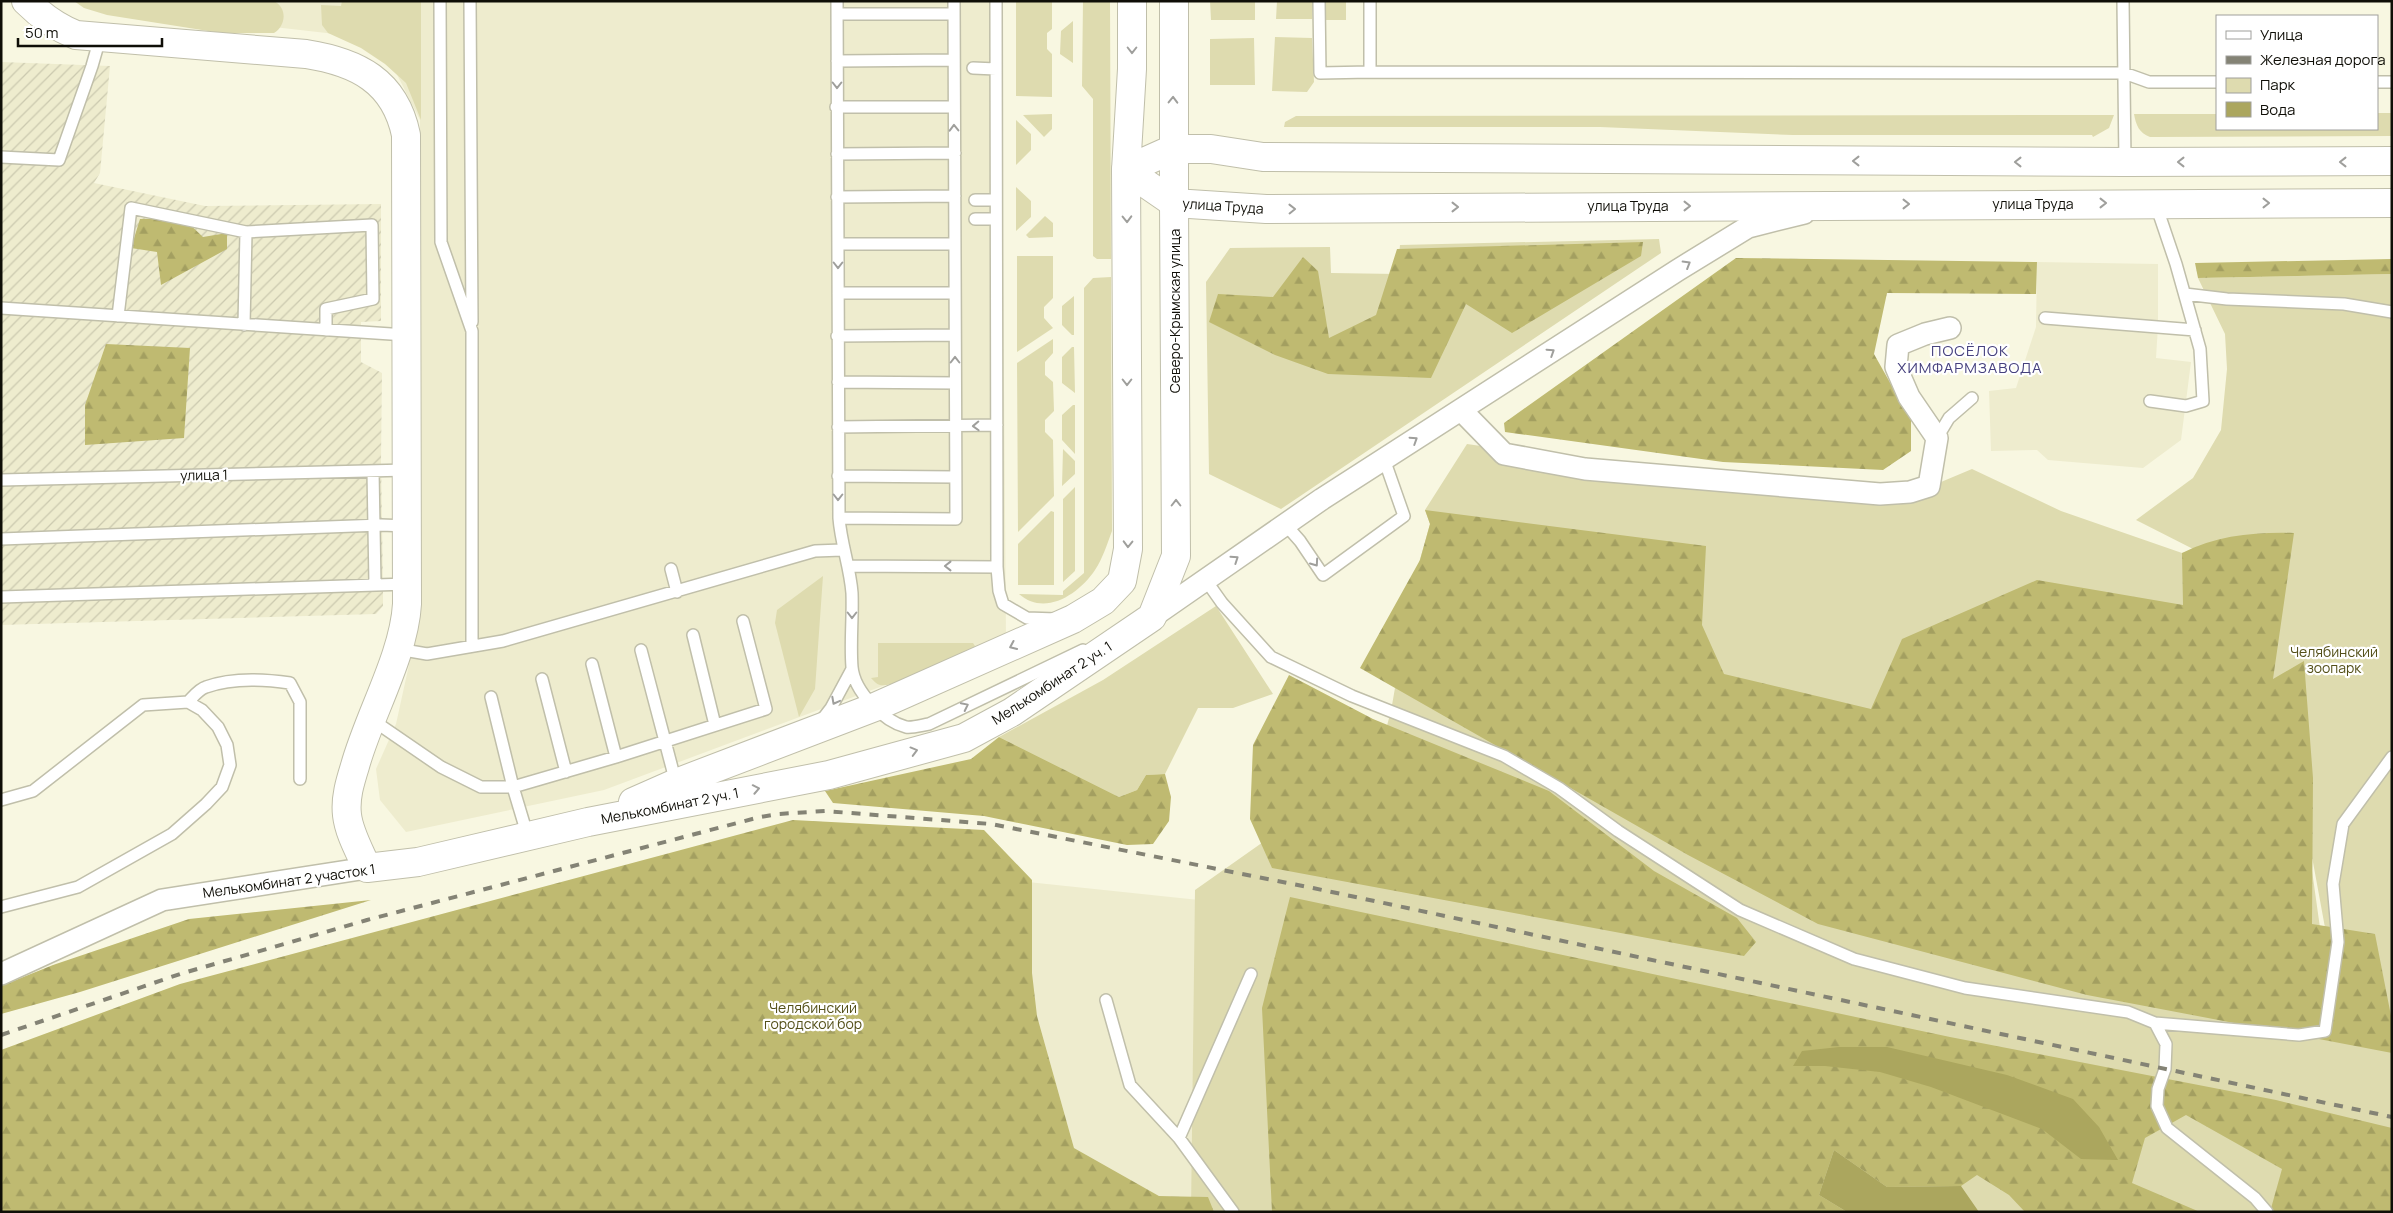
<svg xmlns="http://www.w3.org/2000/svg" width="2393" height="1213" viewBox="0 0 2393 1213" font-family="Manrope,sans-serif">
<defs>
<pattern id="industrial-furrows" width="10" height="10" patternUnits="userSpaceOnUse" patternTransform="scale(1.25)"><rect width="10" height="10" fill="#eeecce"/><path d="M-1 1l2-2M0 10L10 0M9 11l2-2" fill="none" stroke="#cbc9af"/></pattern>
<pattern id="forest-firs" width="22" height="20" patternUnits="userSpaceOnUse" patternTransform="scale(1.25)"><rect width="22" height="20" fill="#bfba71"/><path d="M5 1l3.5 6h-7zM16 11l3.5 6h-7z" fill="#a39f60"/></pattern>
</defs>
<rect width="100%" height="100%" fill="#f8f7e1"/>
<path fill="#eeecce" d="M114 1H1001L1006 640 604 790 406 832 380 800 376 769 396 724 421 610 419 422 420 120 379 39 132 11Z
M2037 262 2158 264V326L2156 358 2191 362 2181 440 2143 468 2048 460 2037 450 1991 451 1989 391 2016 388 2036 327Z
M990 878 1256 906 1208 1197 1159 1196 1074 1148 1037 1016Z"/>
<path fill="url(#industrial-furrows)" d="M1 62 110 66 100 173 94 183 205 206 381 204V321L361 322V362L382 373 381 460 383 584V606L376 614 1 625Z"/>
<path fill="#dedbaf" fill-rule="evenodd" d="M74 1H273C287 6 287 25 274 33H221L107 15 84 8Z
M342 1H421V120L406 83 385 64 361 48 328 33 322 25 321 5 341 6Z
M1016 1H1052V29L1047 33V49L1052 54V97L1016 96Z
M1083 1H1110L1111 259H1097L1093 256V99L1082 86Z
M1210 1H1255V20H1211Z
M1277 1H1312V19H1276Z
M1326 1H1346V20H1326Z
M1073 21V63L1060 54 1061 31Z
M1275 37 1312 38 1314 82 1307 92 1272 91Z
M1254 38 1255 85H1210V39Z
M2377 113H2392V136L2150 137C2139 133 2136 125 2134 114H2217V129H2377Z
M1052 114V129L1044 137 1023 115Z
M2114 115 2109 128 2093 137 2092 135H1793L1600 127H1284L1285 122 1296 116Z
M1016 120 1031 134V150L1016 165Z
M1016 187 1031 201V217L1016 231Z
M1045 216 1053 223V237L1029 238 1026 235Z
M1659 239 1661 253 1281 509 1209 474 1206 282 1230 248 1330 247 1331 273 1397 274 1400 245Z
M1017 256H1053V298L1044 307V318L1053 328 1017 352Z
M2392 274V1212H1191L1195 890 1377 762 1391 711 1413 584 1430 524 1425 510 1467 444 1577 460 1909 501 1941 482 1972 469 2061 511 2182 553 2197 551 2136 520 2193 478 2221 430 2227 369 2225 334 2198 278ZM2307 835H2308L2328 944 2322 942Z
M1111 277 1112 531C1107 544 1103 558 1095 570 1079 594 1045 617 1019 594L1063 595V591L1084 573V288L1093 278Z
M1074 296V335H1072L1062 325V306Z
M1053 339V353L1045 362V375L1053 382 1054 411 1045 420V432L1053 440 1054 496 1018 532 1017 363Z
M1072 347H1074L1075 393 1062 383V357Z
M1073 405H1075V454L1062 440V415Z
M1063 449 1075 461V474L1062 486Z
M1075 487V571L1063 582V499Z
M1051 511 1054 512V585H1018V544Z
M823 576 815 689 799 717 775 623 777 610Z
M1216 606 1273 694 1233 708H1198L1165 774 1146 775 1137 790 1119 797 999 737 1103 680Z
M878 643H973L975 646 973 649C955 657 897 688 880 685 876 684 874 681 871 678L878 677Z"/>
<path fill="url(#forest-firs)" d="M183 218 203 237 227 233V249L161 285 157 252 131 248 140 219Z
M1643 242 1641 256 1512 333 1466 304 1431 378 1328 374 1275 355 1209 322 1218 294 1273 297 1303 257 1318 271 1329 338 1376 315 1397 249Z
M1736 258 2037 262 2036 294 1887 293 1874 354 1911 420V451L1883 470 1723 462 1505 432 1504 423Z
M2392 259V274L2198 278 2195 263Z
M106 344 190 348 184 438 85 445V405Z
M1425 510 1706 546 1702 625 1724 674 1871 709 1902 639 2037 580 2183 605 2182 553C2218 535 2255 532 2294 533L2273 679 2304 661 2313 778 2312 924 2375 934 2392 1021V1053L2087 995 1818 924 1688 855 1360 668 1420 560 1430 524Z
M1289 675 1373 719 1549 791 1654 871 1737 918 1756 942 1744 956 1272 868 1250 819 1253 745Z
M999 737 1119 797 1137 790 1146 775 1165 774 1171 797 1169 821 1153 844 1127 845 984 816 833 803 825 791 971 759Z
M793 820 984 830 1032 880V973L1037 1016 1074 1148 1159 1196 1208 1197 1214 1212H1V1050L180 984Z
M1290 897 1950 1037 2276 1100 2392 1128V1212H2270L2282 1169 2186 1115 2145 1138 2132 1183 2200 1212H2025L2009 1195 1977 1175 1961 1186 1887 1187 1834 1150 1819 1195 1847 1212H1272L1262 1008Z
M371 900 80 992 1 1014V986L53 965 189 919Z"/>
<path fill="#aba65e" d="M1839 1047H1887L2007 1075 2073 1099 2099 1127 2118 1160 2081 1159 2042 1129 1931 1087 1880 1072 1825 1066H1793L1802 1051Z
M1834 1150 1887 1187 1961 1186 1979 1212H1847L1819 1195Z"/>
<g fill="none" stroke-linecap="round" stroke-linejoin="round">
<defs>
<path id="lane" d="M440 1 441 242 472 331V646
M470 1 472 322
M837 1 839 518C841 544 850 567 852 593 853 618 850 642 852 667 854 691 883 721 906 727 913 728 922 725 929 724L1083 650
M996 1 997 567 999 591 1003 604 1027 618 1056 619
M1319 1 1320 73 1370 72
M1370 1V72L2124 73 2149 82H2217
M2123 1 2125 162
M837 14H954
M837 61 953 60
M973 68 996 69
M2377 82H2392
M836 107H954
M837 154 955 153
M1 157 59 160 92 66 100 38
M837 197 955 196
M975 200H996
M975 219H996
M838 244H955
M838 293H955
M2185 294 2227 299 2344 304 2392 312
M1 308 406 335
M118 316 131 208 246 232 372 225 373 299 326 309V330
M2045 318 2195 330
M244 325 246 232
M837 336 955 335
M838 382 955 383
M2150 401 2186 406 2203 401 2200 349 2176 264 2156 205
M838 427 997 425
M1937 438 1949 418 1972 398
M373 471 375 584
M838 476 955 477
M1 480 407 470
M839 518 956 519 954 1
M1285 524 1300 541 1323 575 1404 516 1384 459
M1 539 381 525 407 526
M849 566 997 567
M671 569 677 592
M1205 579 1222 603 1271 657 1352 696 1504 756 1559 788 1618 831 1740 910 1854 959 1965 988 2128 1012 2155 1023 2166 1044 2165 1069 2158 1089 2157 1106 2167 1128 2255 1198 2267 1212
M1 597 407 584
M693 635 715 725
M398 649 427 654 503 641 815 551 842 550
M641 650 676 783
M592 664 616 757
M542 679 566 772
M491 697 513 787 528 837
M188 702C193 697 199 689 206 687 233 677 263 679 290 683L300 702V779
M371 719 441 767 481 787H513L616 757 766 709 743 621
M821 721 831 708 852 669
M1 800 33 791 143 705 188 702 202 710 218 727 227 745 230 765 222 787 206 804 172 834 78 887 1 907
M1106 1000 1130 1085 1179 1138 1233 1212
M2155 1023 2299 1035 2325 1031 2338 942 2333 884 2343 824 2392 757
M1179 1138 1251 974"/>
<path id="street" d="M1461 410 1504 454 1585 469 1880 494 1910 492 1929 486 1937 438 1909 397 1896 367 1898 345 1925 334 1950 328
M1152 617 1322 499 1678 270 1748 227 1804 213
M1 974 162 900 367 868"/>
<path id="secondary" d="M26 1C41 16 56 27 76 35L306 54C357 62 395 81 406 135L407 604C404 656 369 715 355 766 350 782 345 798 347 815 349 833 360 852 367 868L418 862 588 822 829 775 964 738 1012 712 1152 617 1176 556 1174 203
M633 802 676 783 875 707 1073 619 1103 601 1122 581 1128 549 1126 170"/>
<path id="primary" d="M1126 170 1174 203 1266 209 2392 203
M1126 170 1173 149H1211L1263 157 2125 162 2392 161
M1126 170 1132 69V1
M1174 203V1"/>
</defs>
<use href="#lane" stroke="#c0bfaa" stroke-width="14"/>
<use href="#street" stroke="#c0bfaa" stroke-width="24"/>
<use href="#secondary" stroke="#c0bfaa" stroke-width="30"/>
<use href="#primary" stroke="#c0bfaa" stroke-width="30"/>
<use href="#lane" stroke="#fff" stroke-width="11"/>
<use href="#street" stroke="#fff" stroke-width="21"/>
<use href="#secondary" stroke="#fff" stroke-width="28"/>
<use href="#primary" stroke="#fff" stroke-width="28"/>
<path stroke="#848375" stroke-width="4" stroke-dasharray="9 9" stroke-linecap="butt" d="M1 1035 180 974 367 920 760 817 778 814 825 811 991 824 1313 888 2392 1117"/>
</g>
<defs><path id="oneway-chevron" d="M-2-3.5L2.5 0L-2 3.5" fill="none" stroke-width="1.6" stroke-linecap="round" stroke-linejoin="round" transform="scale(1.25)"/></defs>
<g stroke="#9f9f9c">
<use href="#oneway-chevron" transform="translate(1132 50) rotate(90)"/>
<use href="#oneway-chevron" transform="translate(837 85) rotate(90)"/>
<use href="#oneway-chevron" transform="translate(1173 100) rotate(-89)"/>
<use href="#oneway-chevron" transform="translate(954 128) rotate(-91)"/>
<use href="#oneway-chevron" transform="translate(1856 161) rotate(-180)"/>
<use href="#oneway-chevron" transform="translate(2018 162) rotate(-180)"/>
<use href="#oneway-chevron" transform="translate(2181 162) rotate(180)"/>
<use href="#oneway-chevron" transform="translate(2343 162) rotate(180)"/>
<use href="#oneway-chevron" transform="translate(2103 203)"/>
<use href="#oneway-chevron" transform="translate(2266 203)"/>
<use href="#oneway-chevron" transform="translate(1906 204)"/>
<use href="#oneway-chevron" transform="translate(1687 206)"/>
<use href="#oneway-chevron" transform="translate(1455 207)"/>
<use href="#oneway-chevron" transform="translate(1292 209) rotate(-1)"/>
<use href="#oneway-chevron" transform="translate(1127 219) rotate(89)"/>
<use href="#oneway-chevron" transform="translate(1687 264) rotate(-31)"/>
<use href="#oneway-chevron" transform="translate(838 265) rotate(90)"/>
<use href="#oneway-chevron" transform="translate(1551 352) rotate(-33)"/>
<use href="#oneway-chevron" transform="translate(955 360) rotate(-90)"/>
<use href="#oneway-chevron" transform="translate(1127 382) rotate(90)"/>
<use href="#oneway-chevron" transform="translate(976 426) rotate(178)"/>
<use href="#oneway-chevron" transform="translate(1414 440) rotate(-33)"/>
<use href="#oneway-chevron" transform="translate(838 497) rotate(90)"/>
<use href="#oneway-chevron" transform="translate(1176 503) rotate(-90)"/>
<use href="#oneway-chevron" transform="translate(1128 544) rotate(91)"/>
<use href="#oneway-chevron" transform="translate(1235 559) rotate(-34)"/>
<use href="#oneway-chevron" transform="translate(1315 563) rotate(55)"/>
<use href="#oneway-chevron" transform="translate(948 566) rotate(-180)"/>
<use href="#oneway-chevron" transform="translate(852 615) rotate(90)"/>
<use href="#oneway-chevron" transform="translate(1013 646) rotate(156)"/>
<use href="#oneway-chevron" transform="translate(835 701) rotate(118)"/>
<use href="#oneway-chevron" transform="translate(965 706) rotate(-26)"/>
<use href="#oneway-chevron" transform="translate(914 751) rotate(-15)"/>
<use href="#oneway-chevron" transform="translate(756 789) rotate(-11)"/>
</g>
<g text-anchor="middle" stroke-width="4.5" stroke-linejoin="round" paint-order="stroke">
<g font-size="14" fill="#0f0e07" stroke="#fff">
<text x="2033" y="209">улица Труда</text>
<text transform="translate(1223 206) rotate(4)" y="5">улица Труда</text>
<text x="1628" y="211">улица Труда</text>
<text transform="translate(1175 311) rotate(-90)" y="5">Северо-Крымская улица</text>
<text transform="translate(204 475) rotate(-1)" y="5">улица 1</text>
<text transform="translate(1052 683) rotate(-33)" y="5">Мелькомбинат 2 уч. 1</text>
<text transform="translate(670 806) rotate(-11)" y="5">Мелькомбинат 2 уч. 1</text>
<text transform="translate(289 881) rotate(-8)" y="5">Мелькомбинат 2 участок 1</text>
</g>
<g font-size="14" fill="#545019" stroke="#fff">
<text x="2334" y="657">Челябинский<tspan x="2334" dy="16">зоопарк</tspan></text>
<text x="813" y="1013">Челябинский<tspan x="813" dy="16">городской бор</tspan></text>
</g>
<g font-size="15" letter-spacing="1" fill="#46417e" stroke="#fff">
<text x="1970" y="356">ПОСЁЛОК<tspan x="1970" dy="17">ХИМФАРМЗАВОДА</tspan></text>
</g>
</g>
<rect width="2393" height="1213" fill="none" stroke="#0f0e07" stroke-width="5"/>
<rect x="2216" y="15" width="162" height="115" fill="#ffffff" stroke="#9f9f9c"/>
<rect x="2226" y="31" width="25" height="8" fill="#ffffff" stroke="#9f9f9c"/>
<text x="2260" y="40" font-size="15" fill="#0f0e07">Улица</text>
<rect x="2226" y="56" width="25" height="8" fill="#848375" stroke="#9f9f9c"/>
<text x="2260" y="65" font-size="15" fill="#0f0e07">Железная дорога</text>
<rect x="2226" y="78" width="25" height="15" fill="#dedbaf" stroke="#9f9f9c"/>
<text x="2260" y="90" font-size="15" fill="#0f0e07">Парк</text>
<rect x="2226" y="102" width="25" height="15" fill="#aba65e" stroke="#9f9f9c"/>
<text x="2260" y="115" font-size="15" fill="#0f0e07">Вода</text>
<path d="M18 38v8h144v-8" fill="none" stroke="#0f0e07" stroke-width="2.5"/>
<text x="25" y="38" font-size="15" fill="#0f0e07" stroke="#ffffff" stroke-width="4" paint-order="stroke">50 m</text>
</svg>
